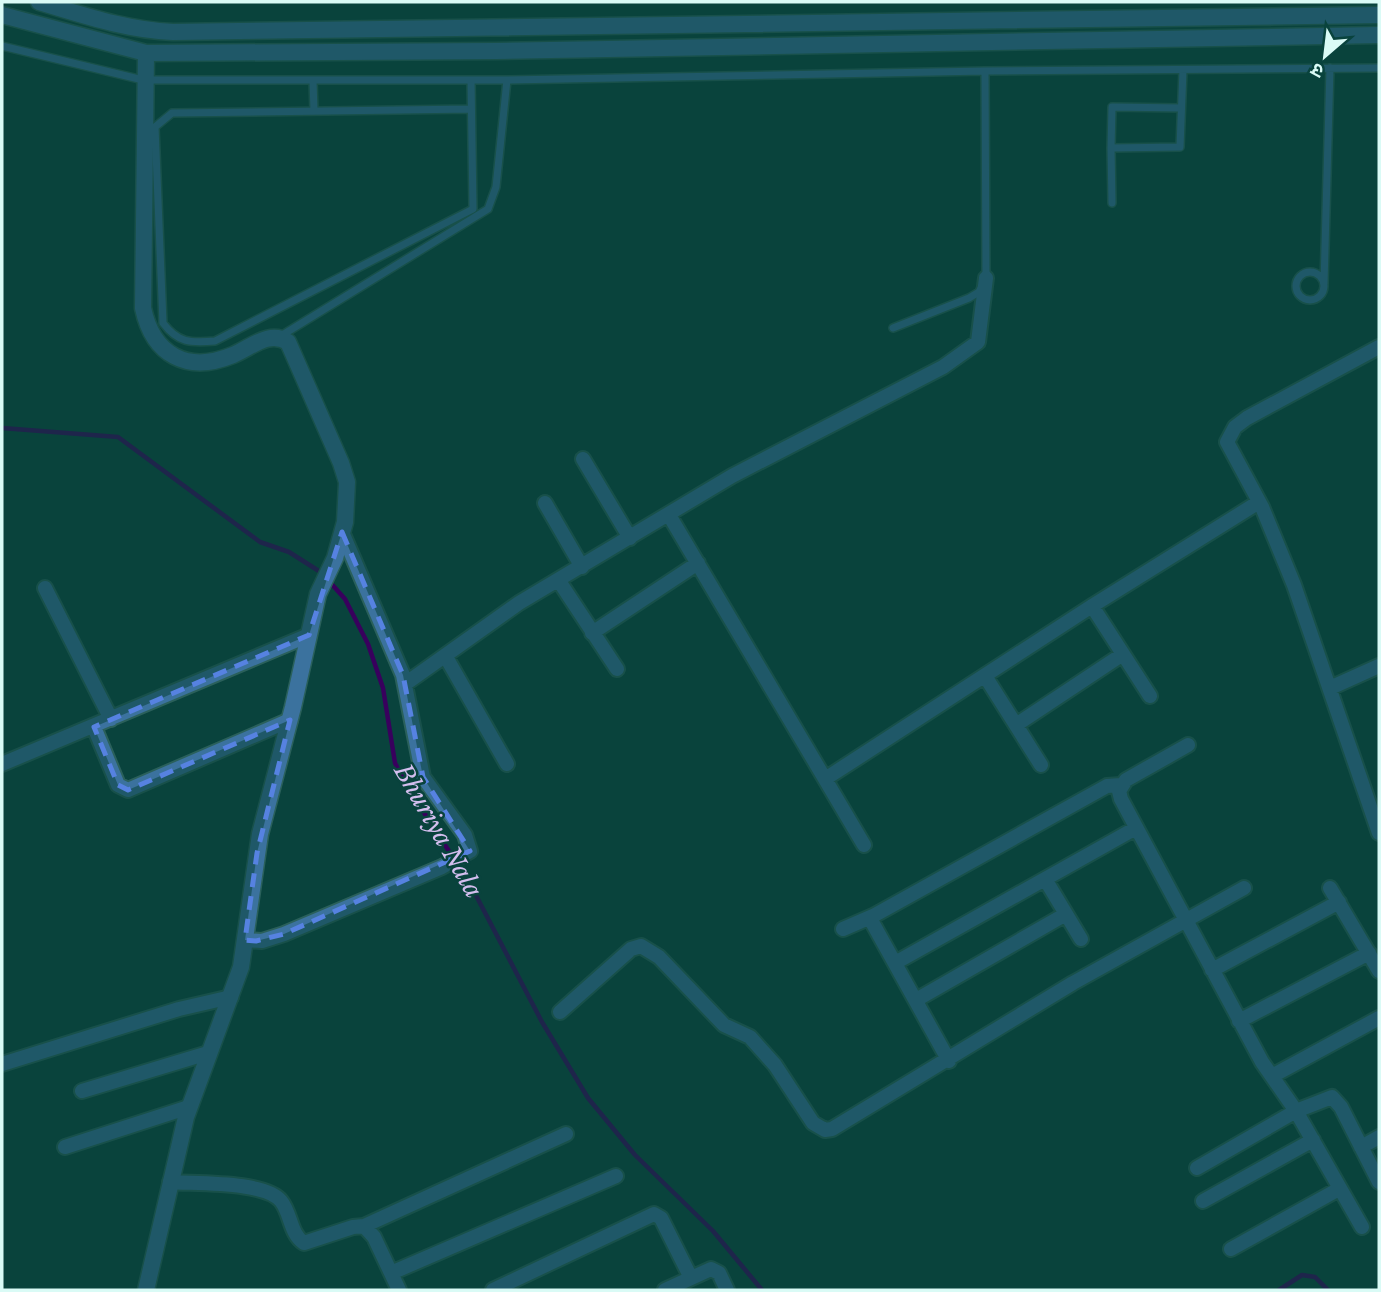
<svg xmlns="http://www.w3.org/2000/svg" width="1381" height="1292" viewBox="0 0 1381 1292" font-family="'Libre Baskerville','Noto Sans Devanagari',serif">
<rect width="100%" height="100%" fill="#09433d"/>
<g fill="none" stroke-linecap="round" stroke-linejoin="round">
<path stroke="#38005d" stroke-width="4.5" d="M2 428 118 437 260 542 289 552 322 573
M328 580 345 599 368 644 383 688 395 763 406 785 469 882 542 1022 588 1098 635 1155 713 1231 762 1290
M1279 1290 1302 1275 1315 1277 1328 1290"/>
<defs>
<path id="service" d="M2 46 143 80H507L985 71 1379 68
M313 81 314 111
M1181 108 1112 107 1111 148 1180 147 1183 70
M471 109 172 113 155 127 163 323C178 343 190 343 215 341L473 209 471 80
M1111 148 1112 203
M1296 286a14 14 0 1 1 28 0a14 14 0 1 1-28 0Z
M1324 284 1330 68
M893 328 969 298 979 292 986 278 985 71
M279 337 488 209 496 187 507 80"/>
<path id="minor" d="M1379 347 1247 418 1235 427 1227 442 1262 507 1294 585 1379 833
M583 459 630 538
M545 503 582 567
M669 515 864 845
M559 581 617 669
M45 588 111 719
M1092 606 1150 696
M592 633 698 563
M446 657 507 764
M985 676 1041 765
M405 684 519 603 732 476 943 367 978 342 986 278
M1330 688 1379 666
M1016 725 1123 654
M94 727 118 785 128 790 290 720
M1188 745 1126 780 1119 791 1121 799 1262 1062 1296 1111 1362 1227
M2 764 309 635
M825 779 1092 606 1259 502
M1045 879 1081 939
M1330 888 1379 971
M843 929 873 916
M245 940 262 941 284 934 442 867 470 851 465 835 423 777 403 675 342 532
M895 963 1136 828
M1212 970 1339 902
M916 1000 1066 914
M560 1012 631 949 641 946 659 957 724 1025 750 1037 775 1065 813 1123 825 1130 832 1129 1073 983 1244 888
M1239 1021 1369 953
M949 1061 872 922 873 916 1107 786 1121 785
M2 1064 179 1009 231 997
M1272 1076 1379 1018
M82 1091 208 1053
M65 1147 189 1107
M1361 1147 1379 1137
M1197 1168 1296 1111 1332 1097 1341 1107 1379 1182
M170 1182C196 1184 265 1181 281 1201 291 1213 290 1234 304 1243L353 1227 364 1226 374 1237 399 1290
M1203 1201 1313 1140
M364 1226 566 1134
M1231 1249 1339 1189
M391 1273 616 1176
M493 1290 654 1214 661 1218 691 1278
M665 1290 711 1269 719 1273 727 1290"/>
<path id="tertiary" d="M39 2C83 15 126 30 173 32L1379 15
M2 15 146 53 496 51 1379 35
M146 53 143 308C153 355 187 374 233 355 252 347 269 330 288 342L341 463 347 482 345 522 335 558 318 594 293 707 260 834 241 967 186 1117 146 1290"/>
</defs>
<use href="#service" stroke="#2a605b" stroke-width="10"/>
<use href="#minor" stroke="#2a605b" stroke-width="18"/>
<use href="#tertiary" stroke="#2a605b" stroke-width="19"/>
<use href="#service" stroke="#3b729e" stroke-width="7"/>
<use href="#minor" stroke="#3b729e" stroke-width="14"/>
<use href="#tertiary" stroke="#3b729e" stroke-width="16"/>
</g>
<path d="M0 0H1381V1292H0ZM342 532 403 675 423 777 470 851 284 934 256 941 245 940 257 853 290 720 128 790 118 785 94 727 309 635Z" fill="#09433d" fill-opacity=".55" fill-rule="evenodd"/>
<path fill="none" stroke="#5682e1" stroke-width="5" stroke-dasharray="14 9" stroke-linejoin="round" d="M342 532 403 675 423 777 470 851 284 934 256 941 245 940 257 853 290 720 128 790 118 785 94 727 309 635Z"/>
<g text-anchor="middle" stroke-width="5" stroke-linejoin="round" paint-order="stroke">
<g font-size="24" font-style="italic" fill="#d3beee" stroke="#09433d">
<text transform="translate(438 831) rotate(60)" y="8">Bhuriya Nala</text>
</g>
</g>
<rect width="1381" height="1292" fill="none" stroke="#dafbf6" stroke-width="7"/>
<g transform="translate(1325 56) rotate(208)" stroke="#09433d" stroke-width="5" paint-order="stroke">
<path d="M0-5L12 26L0 18L-12 26Z" fill="#dafbf6"/>
<text y="-10" font-size="19" font-weight="bold" text-anchor="middle" fill="#dafbf6">उ</text>
</g>
</svg>
